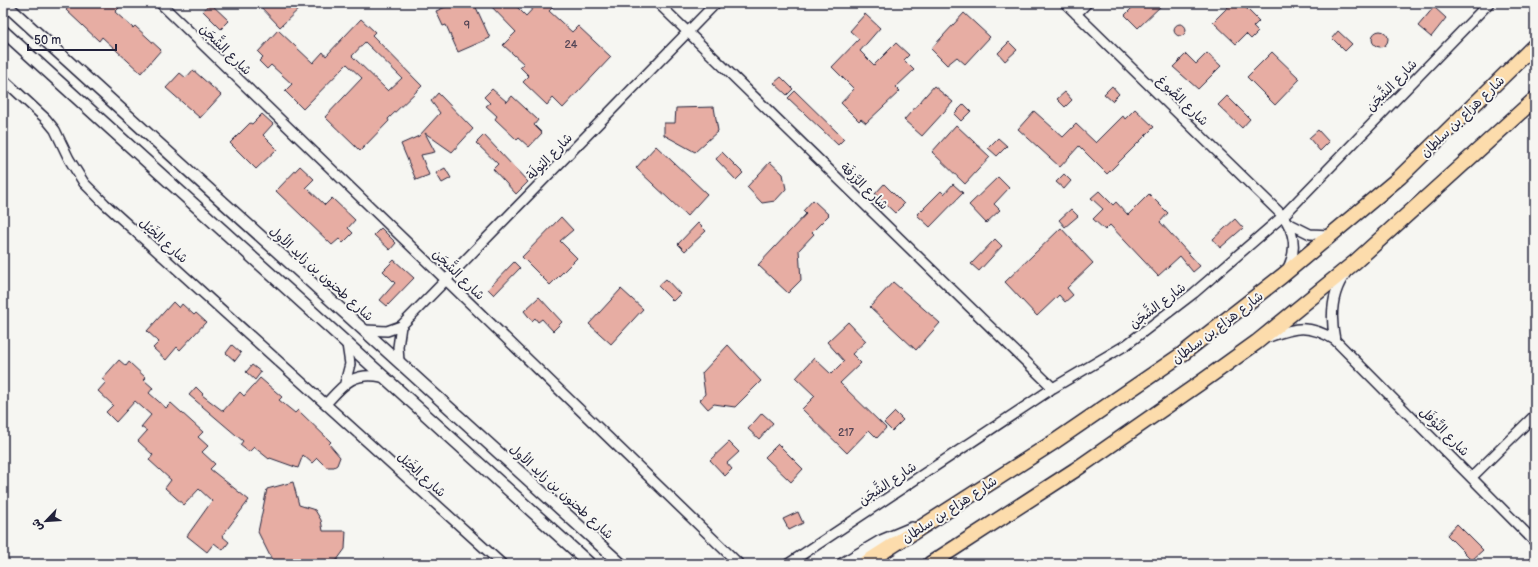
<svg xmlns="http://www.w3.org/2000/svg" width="1538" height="567" viewBox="0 0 1538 567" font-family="'Balsamiq Sans','Playpen Sans Arabic',sans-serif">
<rect width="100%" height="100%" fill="#f6f6f2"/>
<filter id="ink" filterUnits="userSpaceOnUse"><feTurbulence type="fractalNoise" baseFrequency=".025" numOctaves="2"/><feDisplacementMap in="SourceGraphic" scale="8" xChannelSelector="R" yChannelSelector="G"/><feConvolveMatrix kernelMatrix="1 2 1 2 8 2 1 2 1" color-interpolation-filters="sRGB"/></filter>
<g filter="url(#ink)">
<path fill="#e7ada3" stroke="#22223b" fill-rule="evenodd" d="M73 3H124L115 12 133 28 135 26 161 50 141 73 102 37 99 41 66 10Z
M210 3 229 21 221 29 203 11Z
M257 3H305L280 27Z
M455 3H474L490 38 458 52 446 25 443 26 436 11Z
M488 3H513L526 16 538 3H557L549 11 572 32 578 26 611 57 563 108 553 98 547 105 523 82 529 76 520 67 524 64 503 45 516 32Z
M1137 3H1164L1138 28 1125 15Z
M1232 3H1241L1259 21 1253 27 1258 32 1251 39 1246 34 1236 44 1213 22Z
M1434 7 1446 18 1431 37 1418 26Z
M964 13 990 37 965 64 957 57 947 65 931 49Z
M865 14 880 28 860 51 874 65 896 43 909 55 904 60 914 70 896 87 900 91 866 123 861 119 859 121 841 103 854 89 832 67 859 39 850 31Z
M361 19 375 32 372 35 422 86 388 119 389 121 360 151 325 117 362 78 347 64 303 109 285 91 292 84 271 65 267 69 259 61 263 57 258 52 278 30 313 63 323 52 326 56ZM365 42 402 78 388 91 352 56Z
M1174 30a6 6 0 1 1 12 0a6 6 0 1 1-12 0Z
M1372 39a8 8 0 1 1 16 0a8 8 0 1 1-16 0Z
M1338 31 1352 44 1345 51 1332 38Z
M1009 42 1017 50 1005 61 998 53Z
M1272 52 1300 79 1275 105 1247 77Z
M1207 53 1221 66 1198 89 1173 67 1186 54 1196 64Z
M193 70 221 95 200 118 166 88 180 73 186 78Z
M781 77 793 89 787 95 774 83Z
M934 86 953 102 922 136 904 120Z
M1112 86 1119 94 1112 101 1104 94Z
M492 89 507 102 512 96 538 120 534 125 542 133 529 147 519 138 517 140 495 119 497 116 486 106 490 103 484 97Z
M795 91 844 139 838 145 788 98Z
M1065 92 1072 100 1065 107 1057 99Z
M438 93 473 129 452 152 425 133 435 152 421 155 429 175 416 180 401 144 419 136 440 113 431 101Z
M1227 96 1250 119 1242 128 1218 105Z
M964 104 971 111 961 121 954 114Z
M714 107 718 131 695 152 664 135V123H675L676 108Z
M1135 109 1154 127 1107 174 1079 146 1060 167 1018 129 1034 111 1063 137 1076 124 1096 143 1123 116 1125 119Z
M262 114 273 124 263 135 277 149 256 169 230 143 250 123 252 124Z
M956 125 990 157 965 184 932 152Z
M1318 130 1329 142 1320 151 1309 138Z
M484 135 528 182 516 194 493 169 498 164 476 143Z
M998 138 1007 146 997 156 988 148Z
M656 146 707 194 687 216 636 168Z
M722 152 743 173 736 180 716 159Z
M770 162 783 174 786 189 775 201 762 203 747 187Z
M300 166 314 179 306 187 325 205 332 198 355 220 348 228 353 233 343 243 339 239 332 245 276 191Z
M445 168 451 178 442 183 436 173Z
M1064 174 1071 181 1064 189 1056 182Z
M998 177 1009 188 994 204 1000 210 986 223 969 205Z
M884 184 904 204 895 213 875 194Z
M953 184 963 193 930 227 917 215 941 191 944 194Z
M1099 191 1113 205 1116 202 1128 215 1149 194 1168 213 1160 222 1200 266 1193 272 1180 256 1158 276 1110 225 1105 230 1093 219 1103 209 1091 198Z
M813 200 829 215 812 232 814 234 799 250 801 280 788 293 758 265 806 214 803 211Z
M1071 209 1078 216 1065 227 1059 220Z
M561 217 573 230 560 241 577 258 550 285 522 257Z
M1235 219 1243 228 1220 248 1213 239Z
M698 223 706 231 685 251 678 244Z
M381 228 396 243 390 250 374 235Z
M1061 228 1093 263 1067 288 1073 295 1065 302 1059 295 1037 316 1005 282Z
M995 239 1002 246 979 271 971 264Z
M394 260 414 278 387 306 380 300 395 283 383 271Z
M514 262 520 268 494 295 488 289Z
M666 279 680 294 673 301 658 286Z
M893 282 940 323 916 350 870 307Z
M621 289 643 309 611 344 589 324Z
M539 297 562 322 553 331 542 319 538 322 535 318 532 321 524 311Z
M173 302 179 308 182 304 194 315 196 313 206 322 180 350 177 347 166 360 153 348 159 342 147 331Z
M848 322 866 341 852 354 861 363 840 383 886 428 877 438 869 430 847 453 802 409 815 396 796 378 814 358 831 374 844 361 827 342Z
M232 345 241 353 235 361 226 353Z
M728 345 761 381 735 407 714 404 708 409 700 400 705 394 702 373Z
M119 360 126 366 129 362 146 378 144 380 153 388 149 393 166 408 171 403 203 432 198 437 208 446 202 452 215 464 210 469 249 500 222 536 229 542 223 550 214 543 207 552 187 536 212 501 199 489 184 505 165 488 171 480 149 460 153 455 138 441 147 431 141 427 151 415 135 401 116 422 106 412 113 405 98 391 106 382 102 379Z
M252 365 261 372 255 380 246 372Z
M260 378 282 397 279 400 295 413 298 410 331 442 329 444 340 457 337 465 334 467H326L317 458 312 463 303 455 298 468 270 458 269 459 254 447 249 452 240 445 243 441 189 395 196 387 203 394 202 395 223 411 240 392 244 396Z
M895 412 903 420 892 431 884 423Z
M762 413 773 423 759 439 748 429Z
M729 442 739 452 727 463 732 469 725 476 710 460Z
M778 444 803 469 791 482 765 457Z
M293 482 299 505 315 510 321 520 323 531H346L345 549 337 560 326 564H274L258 532 267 489Z
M798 512 803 523 789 530 783 519Z
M1457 524 1483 550 1472 560 1447 535Z"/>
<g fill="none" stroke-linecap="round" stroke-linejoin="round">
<defs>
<path id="minor" d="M160 3 739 564
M658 3 1053 388
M1065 3 1283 216C1295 233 1297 249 1288 268
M1076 14 1087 3
M3 79 46 119 55 130 69 159 84 183 105 204 502 564
M1288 223 1310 234 1330 235
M365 330 387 331 401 326 716 3
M1269 337C1295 327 1310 324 1335 340L1535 542
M1335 340C1330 316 1331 293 1346 273
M399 362 398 347 401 326
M345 383 350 364 347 344
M326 404C343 385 353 371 382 377
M1472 477 1535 415
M788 564 1053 388 1126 345 1194 293 1283 216 1489 3"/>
<path id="tertiary" d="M4 3 621 564
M3 31 590 564
M842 564 881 541 912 528"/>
<path id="primary" d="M864 564 1054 442 1181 355 1282 276 1400 177 1535 45
M930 564 1075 470 1200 383 1257 342 1355 262 1535 99"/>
</defs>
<use href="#minor" stroke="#22223b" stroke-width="12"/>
<use href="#tertiary" stroke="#22223b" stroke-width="14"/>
<use href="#primary" stroke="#22223b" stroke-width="17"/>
<use href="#minor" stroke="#f6f6f2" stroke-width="9"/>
<use href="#tertiary" stroke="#f6f6f2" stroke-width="11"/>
<use href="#primary" stroke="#fcdcac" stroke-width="14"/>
</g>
</g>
<g text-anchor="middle" stroke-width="4" stroke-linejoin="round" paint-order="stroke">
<g font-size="11" fill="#534555">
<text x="467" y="29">9</text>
<text x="571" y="48">24</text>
<text x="846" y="436">217</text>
</g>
<g font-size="13" fill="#22223b" stroke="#f6f6f2">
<text transform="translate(226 49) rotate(44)" y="5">شارع الشَّجَن</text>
<text transform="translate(1391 85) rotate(-46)" y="5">شارع الشَّجَن</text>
<text transform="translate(1183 100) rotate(44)" y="5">شارع الصُّوغ</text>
<text transform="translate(1462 116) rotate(-44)" y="5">شارع هزاع بن سلطان</text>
<text transform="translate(549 156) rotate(-46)" y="5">شارع اليُولَة</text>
<text transform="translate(865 186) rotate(44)" y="5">شارع الرَّزفَة</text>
<text transform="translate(164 240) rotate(42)" y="5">شارع الخَيْل</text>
<text transform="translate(322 273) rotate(42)" y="5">شارع طحنون بن زايد الأول</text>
<text transform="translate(459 274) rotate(44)" y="5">شارع الشَّجَن</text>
<text transform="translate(1157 305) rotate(-37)" y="5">شارع الشَّجَن</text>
<text transform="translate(1217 327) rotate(-37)" y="5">شارع هزاع بن سلطان</text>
<text transform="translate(1445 431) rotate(45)" y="5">شارع النَّوْفَل</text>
<text transform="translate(422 474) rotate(42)" y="5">شارع الخَيْل</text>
<text transform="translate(887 483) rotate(-34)" y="5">شارع الشَّجَن</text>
<text transform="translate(562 491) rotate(42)" y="5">شارع طحنون بن زايد الأول</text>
<text transform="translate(949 509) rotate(-33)" y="5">شارع هزاع بن سلطان</text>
</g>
</g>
<rect width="1538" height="567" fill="none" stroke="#f6f6f2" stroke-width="16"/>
<rect x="8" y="8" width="1522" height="551" fill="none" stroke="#22223b" stroke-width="1.5" filter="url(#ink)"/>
<g transform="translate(46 521) rotate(245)" stroke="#f6f6f2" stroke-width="3" paint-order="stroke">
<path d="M0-3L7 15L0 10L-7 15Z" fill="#22223b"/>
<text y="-6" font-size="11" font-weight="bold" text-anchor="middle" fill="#22223b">ش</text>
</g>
<path d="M28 44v6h88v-6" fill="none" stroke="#22223b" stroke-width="2"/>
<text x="34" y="44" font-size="12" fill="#22223b" stroke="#f6f6f2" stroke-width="3" paint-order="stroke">50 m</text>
</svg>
